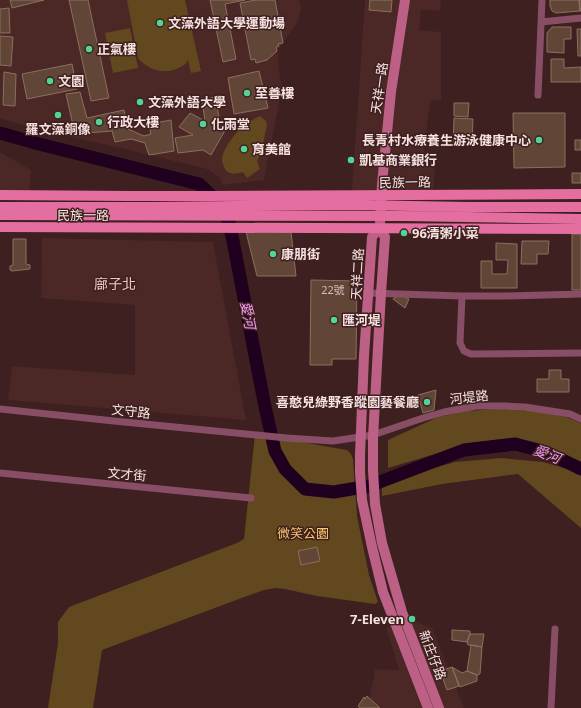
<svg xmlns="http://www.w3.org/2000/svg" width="581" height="708" viewBox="0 0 581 708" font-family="'Noto Sans','Noto Sans TC',sans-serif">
<rect width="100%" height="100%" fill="#3d201f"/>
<path fill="#4b2726" d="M0 0H299L301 8 298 22 278 50 279 71 282 87 264 180 223 185 220 178 207 169 121 148 75 138 15 123 0 118Z
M365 0H441L440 11 421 10 419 30 441 32V100L430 101 424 152 436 154 433 191 352 190Z
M0 152 31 170 29 192 0 191Z
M42 238 213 242 246 420 8 400 12 366 135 375V305L41 298Z
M413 621 432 628 464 708H378L376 704 369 703 375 669 399 670 386 627Z"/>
<path fill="#62481e" d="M127 0H185L201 71 191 73 188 60C186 62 186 64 184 65 183 66 180 67 179 68 164 75 148 70 138 58Z
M130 28 138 68 113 73 105 33Z
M260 116 266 121 267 125 261 153 257 161 260 169 247 178 243 172C233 175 226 175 223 164 222 162 222 160 222 158 224 148 232 138 239 130 244 124 252 120 260 116Z
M499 409 535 411 566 417 581 423V463L549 447 503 439 472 443 388 468V440L438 417 467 411Z
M255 434 347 450 351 454 353 459 357 516 369 575 378 602 375 604 317 596 285 589 276 588 264 590 247 596 102 650 93 708H48L58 643V622L69 607 237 543 244 539Z
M501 458 543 462 581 473V528L518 474 442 484 382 496V481L385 482 455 462Z"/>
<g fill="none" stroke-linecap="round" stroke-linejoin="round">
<path stroke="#1f011f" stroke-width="13" d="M0 133 39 144 199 184 220 204 229 223 233 241 265 407 275 451 285 469 305 489 334 492 369 486 464 450 515 444 546 452 581 469"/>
</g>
<path fill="#614637" stroke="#8c6f5e" d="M10 0H44L12 8Z
M69 0H88L109 98 91 101Z
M210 0H245L225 4 236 59 223 62Z
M256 0H275L283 43 278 44 279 46 276 47 277 51 267 60 256 63 255 59 251 60 240 3Z
M370 0H392L391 12 369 10Z
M550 0H579L580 11 556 13 552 11 550 6Z
M579 0H581V11H580Z
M9 8 10 33H0V9Z
M552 27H571V39H564V53L547 52V33Z
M577 29H581V56H578Z
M0 36 13 37 11 66 0 65Z
M551 59H564V68L581 67V82H551Z
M72 64 77 89 27 99 22 74Z
M259 71 268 108 234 114 228 78Z
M4 72 16 74 15 106 3 105Z
M80 92 87 118 124 110 128 129 144 136 151 134 149 124 171 120 174 151 149 155 145 143 131 139 115 142 112 131 75 134 66 94Z
M216 97 219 119 227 127 211 155 203 150 178 153 175 138 193 135 179 127 190 113 205 121 202 100Z
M454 103H469L468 117 454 116Z
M513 113H565V167L514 168Z
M454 118 473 119 472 145 453 144Z
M575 140H581V150H575Z
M572 173H581V183H572Z
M246 232H291L296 276H257Z
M572 234H581V290H572Z
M13 239H26V264L30 265V269L12 271 10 270V266L13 265Z
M522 241H549L548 254H537V264H521Z
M496 243 517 244V288H481V261H492V274H507L508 260H496Z
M311 280 357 281 356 359H332V365H310Z
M398 296H402L409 299 405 308 393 299 394 298Z
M549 370H561V379H569V392H537V379H549Z
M436 390 434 410 423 413 418 395Z
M317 547 320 561 301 565 298 551Z
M452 630 470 631V634L467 642 452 640Z
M470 634H484L482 647 471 645H468L467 642Z
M471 645 482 647 480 674 477 675 467 671Z
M452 667 459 686 447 690 440 671Z
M452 667 462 673 467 671 477 675V681L460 687Z
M367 696 380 708H360L358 706 364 697 365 699Z"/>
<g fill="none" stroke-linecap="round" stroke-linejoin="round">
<path stroke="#884e65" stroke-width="7" d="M541 22 581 18
M538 95 542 0
M368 293 462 296H504L581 294
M462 296 460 343 464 351 471 354 581 353
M0 409 114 421 287 438 333 441 373 435 423 418 444 412 476 406H505L525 407 570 414 581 419
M0 473 251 498
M551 708 555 629"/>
<path stroke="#bc6086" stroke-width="10" d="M380 224 382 184 391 92 405 0
M379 228 372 237 364 356 360 455V472L362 500 372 547 383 592 428 708
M379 228 385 237 381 293 373 438V470L375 504 382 543 402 612 439 708"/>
<path stroke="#e46e9f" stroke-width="10" d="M0 195 129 196H208L581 194
M0 207H151L233 206 357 205 468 207H581
M0 215 403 216 581 219
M0 227 581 229"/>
</g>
<g fill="#52d397" stroke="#3d201f" stroke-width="1.5">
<circle cx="160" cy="23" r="4"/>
<circle cx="89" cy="49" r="4"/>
<circle cx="50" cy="81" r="4"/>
<circle cx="247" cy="93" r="4"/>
<circle cx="140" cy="102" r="4"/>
<circle cx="58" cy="115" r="4"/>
<circle cx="99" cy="122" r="4"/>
<circle cx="203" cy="124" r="4"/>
<circle cx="539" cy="140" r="4"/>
<circle cx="244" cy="149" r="4"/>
<circle cx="351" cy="160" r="4"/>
<circle cx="404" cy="233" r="4"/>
<circle cx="273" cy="254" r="4"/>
<circle cx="334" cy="320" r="4"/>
<circle cx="427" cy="402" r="4"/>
<circle cx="412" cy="619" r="4"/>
</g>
<g text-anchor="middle" stroke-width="3" stroke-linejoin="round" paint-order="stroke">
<g font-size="11" fill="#d2bbb6">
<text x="333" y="294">22號</text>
</g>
<g font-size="13" font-weight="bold" fill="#f7e2e0" stroke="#3d201f" text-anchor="start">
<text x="168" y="28">文藻外語大學運動場</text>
<text x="97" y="54">正氣樓</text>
<text x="58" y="86">文園</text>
<text x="255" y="98">至善樓</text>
<text x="148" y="107">文藻外語大學</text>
<text x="107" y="127">行政大樓</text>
<text x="211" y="129">化雨堂</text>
<text x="58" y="134" text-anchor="middle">羅文藻銅像</text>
<text x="531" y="145" text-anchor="end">長青村水療養生游泳健康中心</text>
<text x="252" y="154">育美館</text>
<text x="359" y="165">凱基商業銀行</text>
<text x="412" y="238">96清粥小菜</text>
<text x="281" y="259">康朋街</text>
<text x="342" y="325">匯河堤</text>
<text x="419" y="407" text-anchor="end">喜憨兒綠野香蹤園藝餐廳</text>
<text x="404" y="624" text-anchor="end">7-Eleven</text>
</g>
<g font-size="13" fill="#f7e2e0" stroke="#3d201f">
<text transform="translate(379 88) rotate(-82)" y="5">天祥一路</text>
<text transform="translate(405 182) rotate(-1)" y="5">民族一路</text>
<text x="83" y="220">民族一路</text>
<text transform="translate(357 274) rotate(-87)" y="5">天祥二路</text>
<text transform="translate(469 397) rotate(-6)" y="5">河堤路</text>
<text transform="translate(131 411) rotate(6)" y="5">文守路</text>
<text transform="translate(127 474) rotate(5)" y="5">文才街</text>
<text transform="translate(433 655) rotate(69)" y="5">新庄仔路</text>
</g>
<g font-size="13" fill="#fdc66e" stroke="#3d201f">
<text x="303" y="538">微笑公園</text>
</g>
<g font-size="14" fill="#eec6c4" stroke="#3d201f">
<text x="115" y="289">廍子北</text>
</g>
<g font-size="14" font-style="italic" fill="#f69bf3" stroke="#3d201f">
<text transform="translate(248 315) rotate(79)" y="5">愛河</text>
<text transform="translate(547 454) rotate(21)" y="5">愛河</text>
</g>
</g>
</svg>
